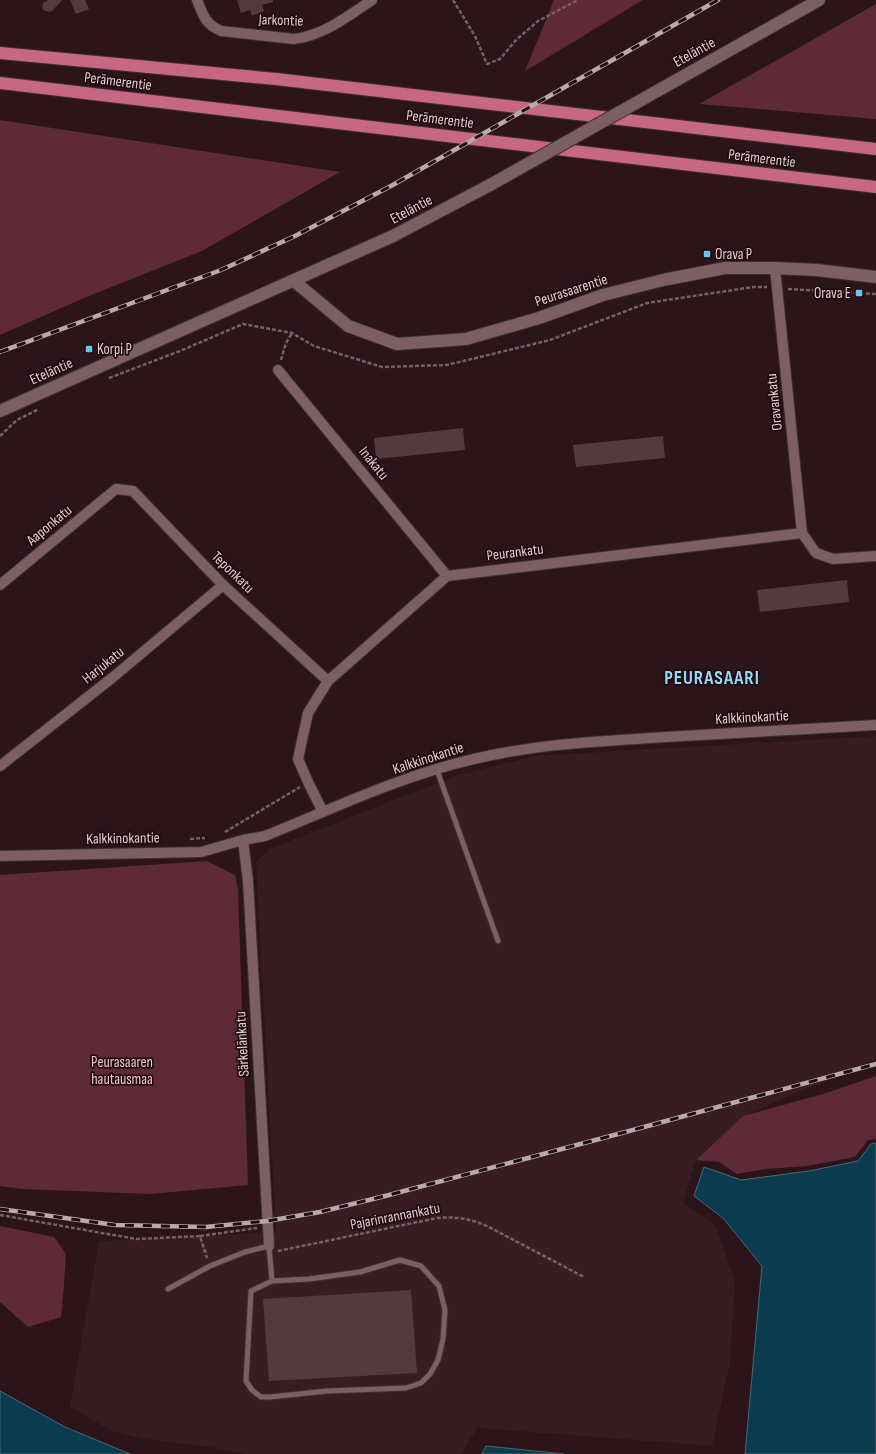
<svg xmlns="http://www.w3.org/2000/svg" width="876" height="1454" viewBox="0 0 876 1454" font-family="'Sofia Sans Condensed',sans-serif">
<rect width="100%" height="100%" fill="#2b151a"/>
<path fill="#381c23" d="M876 736V1059L743 1116 696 1160 683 1203 716 1226 735 1281 730 1362 712 1446 477 1428 461 1454H248L216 1448 144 1439 112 1431 70 1407 99 1241 276 1232 256 862 270 849 458 775 535 756Z"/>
<path fill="#5e2938" d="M554 0H643L525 71Z
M876 4V119L699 104Z
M0 120 340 172 202 251 84 298 0 335Z
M207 861 235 875 238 890 248 1185 151 1194 22 1189 0 1186V875Z
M876 1076V1139L868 1140 855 1157 807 1166 766 1169 737 1174 719 1162 696 1160 743 1116 823 1094Z
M0 1226 54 1237 66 1254 64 1285 61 1317 28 1327 0 1302Z"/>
<path fill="#0b3b4e" stroke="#4b6776" d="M876 1143V1454H745L762 1266 723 1218 694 1196 704 1167 741 1180 809 1171 858 1161 871 1144Z
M0 1391 65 1427 130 1454H0Z
M486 1446 564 1454H482Z"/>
<path fill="#543a40" d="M48 0H62L52 11 49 12 43 10 42 7 43 3Z
M70 0H85L89 9 76 14Z
M237 0H273V2L262 5 264 11 252 16 250 10 241 13Z
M463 428 465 450 376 459 374 438Z
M663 436 665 458 576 467 573 445Z
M847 580 849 602 760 612 757 590Z
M411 1290 417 1373 269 1381 263 1299Z"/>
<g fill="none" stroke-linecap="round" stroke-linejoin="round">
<defs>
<path id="service" d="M437 770 498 941
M168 1289 210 1266 245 1252 269 1246 272 1281 251 1291 246 1381 252 1390 261 1397H270L327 1391 406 1388 421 1383 430 1374 438 1360 443 1339 445 1310 439 1286 421 1266 400 1260 360 1272 309 1279 272 1281"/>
<path id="minor" d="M197 0C203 15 205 24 221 31L294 39C323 36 348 16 372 0
M775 268 802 533
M278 370 447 576
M0 585 116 489 133 491 223 585 328 681
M0 766 112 678 223 585
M323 812 308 782 298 759 308 713 328 681 447 576 802 533 816 553 833 559 876 556
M243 840 248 881 269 1246
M0 856 201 852 243 840 265 836C332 809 403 775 474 759 537 744 601 741 665 737 735 733 806 729 876 725"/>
<path id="tertiary" d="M294 281 348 326 397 344 466 339 539 318 603 295 663 280 725 268H775L817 270 876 277"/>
<path id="secondary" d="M675 81 819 0
M0 411 393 236 490 185"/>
<path id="motorway" d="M0 53 276 79 876 149
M0 83 876 187"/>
</defs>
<use href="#service" stroke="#3f2f32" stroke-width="7"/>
<use href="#minor" stroke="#3f2f32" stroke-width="12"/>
<use href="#tertiary" stroke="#3f2f32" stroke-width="14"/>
<use href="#secondary" stroke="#3f2f32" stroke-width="14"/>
<use href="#motorway" stroke="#3f2f32" stroke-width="14"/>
<path stroke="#756166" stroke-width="2.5" stroke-dasharray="4 2" stroke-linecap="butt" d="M453 0 475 36 487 64 500 59 516 40 538 21 578 0
M788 289 876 294
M281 360 286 343 292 333
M109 378 180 351 243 324 292 333 314 346 382 367 447 365 550 340 647 303 753 287H767
M0 436 17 420 39 409
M225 832 300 787
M190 839 205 838
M0 1215 136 1239 200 1236 207 1258
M200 1236 257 1228
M278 1251 437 1218C456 1216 472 1219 489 1227L584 1277"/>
<use href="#service" stroke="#7b5f65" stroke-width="5"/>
<use href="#minor" stroke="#7b5f65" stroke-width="10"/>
<use href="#tertiary" stroke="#7b5f65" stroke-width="12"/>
<use href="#secondary" stroke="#7b5f65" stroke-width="12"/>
<use href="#motorway" stroke="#c76781" stroke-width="12"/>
<defs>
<path id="rail" d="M0 352 221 270 295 236 391 186 718 0
M0 1209 115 1225 206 1227 267 1221 320 1212 389 1195 633 1130 876 1064"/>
</defs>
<use href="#rail" stroke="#baa9ac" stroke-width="4.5"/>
<use href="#rail" stroke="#210b11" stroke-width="3" stroke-dasharray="9" stroke-linecap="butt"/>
<defs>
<path id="secondary-bridge" d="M490 185 675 81"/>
</defs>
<use href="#secondary-bridge" stroke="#3f2f32" stroke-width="14" stroke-linecap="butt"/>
<use href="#secondary-bridge" stroke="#7b5f65" stroke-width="12"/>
</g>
<g fill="#65c5ef" stroke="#210b11" stroke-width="1.5">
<rect x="703" y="250" width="8" height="8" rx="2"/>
<rect x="855" y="289" width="8" height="8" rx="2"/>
<rect x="85" y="345" width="8" height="8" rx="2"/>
</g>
<g text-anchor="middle" stroke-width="3.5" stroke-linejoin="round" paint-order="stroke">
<g font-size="15" fill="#dfcfd2" stroke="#210b11">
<text transform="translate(281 20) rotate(2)" y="5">Jarkontie</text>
<text transform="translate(694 52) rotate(-29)" y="5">Eteläntie</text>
<text transform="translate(118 81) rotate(7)" y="5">Perämerentie</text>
<text transform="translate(440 119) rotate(7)" y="5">Perämerentie</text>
<text transform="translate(762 158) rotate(7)" y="5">Perämerentie</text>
<text transform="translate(411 209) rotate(-28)" y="5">Eteläntie</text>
<text transform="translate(571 290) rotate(-18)" y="5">Peurasaarentie</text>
<text transform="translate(51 371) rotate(-24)" y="5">Eteläntie</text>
<text transform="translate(774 402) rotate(-96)" y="5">Oravankatu</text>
<text transform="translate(374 463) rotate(51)" y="5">Inakatu</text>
<text transform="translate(49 525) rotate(-40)" y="5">Aaponkatu</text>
<text transform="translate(515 552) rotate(-7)" y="5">Peurankatu</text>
<text transform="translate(233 572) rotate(44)" y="5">Teponkatu</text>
<text transform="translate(103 665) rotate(-39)" y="5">Harjukatu</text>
<text transform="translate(752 717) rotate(-3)" y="5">Kalkkinokantie</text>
<text transform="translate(428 758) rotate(-18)" y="5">Kalkkinokantie</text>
<text transform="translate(123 838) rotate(-1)" y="5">Kalkkinokantie</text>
<text transform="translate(242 1044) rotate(-93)" y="5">Särkelänkatu</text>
<text transform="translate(395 1216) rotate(-11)" y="5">Pajarinrannankatu</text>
</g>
<g font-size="15" fill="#dfcfd2" stroke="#210b11" text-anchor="start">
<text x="715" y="259">Orava P</text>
<text x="851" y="298" text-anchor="end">Orava E</text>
<text x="97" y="354">Korpi P</text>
</g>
<g font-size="15" fill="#f1c5cf" stroke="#210b11">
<text x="122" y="1067">Peurasaaren<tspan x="122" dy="17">hautausmaa</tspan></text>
</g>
<g font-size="19" font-weight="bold" letter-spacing="1" fill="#95d8f7" stroke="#210b11">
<text x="712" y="684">PEURASAARI</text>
</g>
</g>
</svg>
